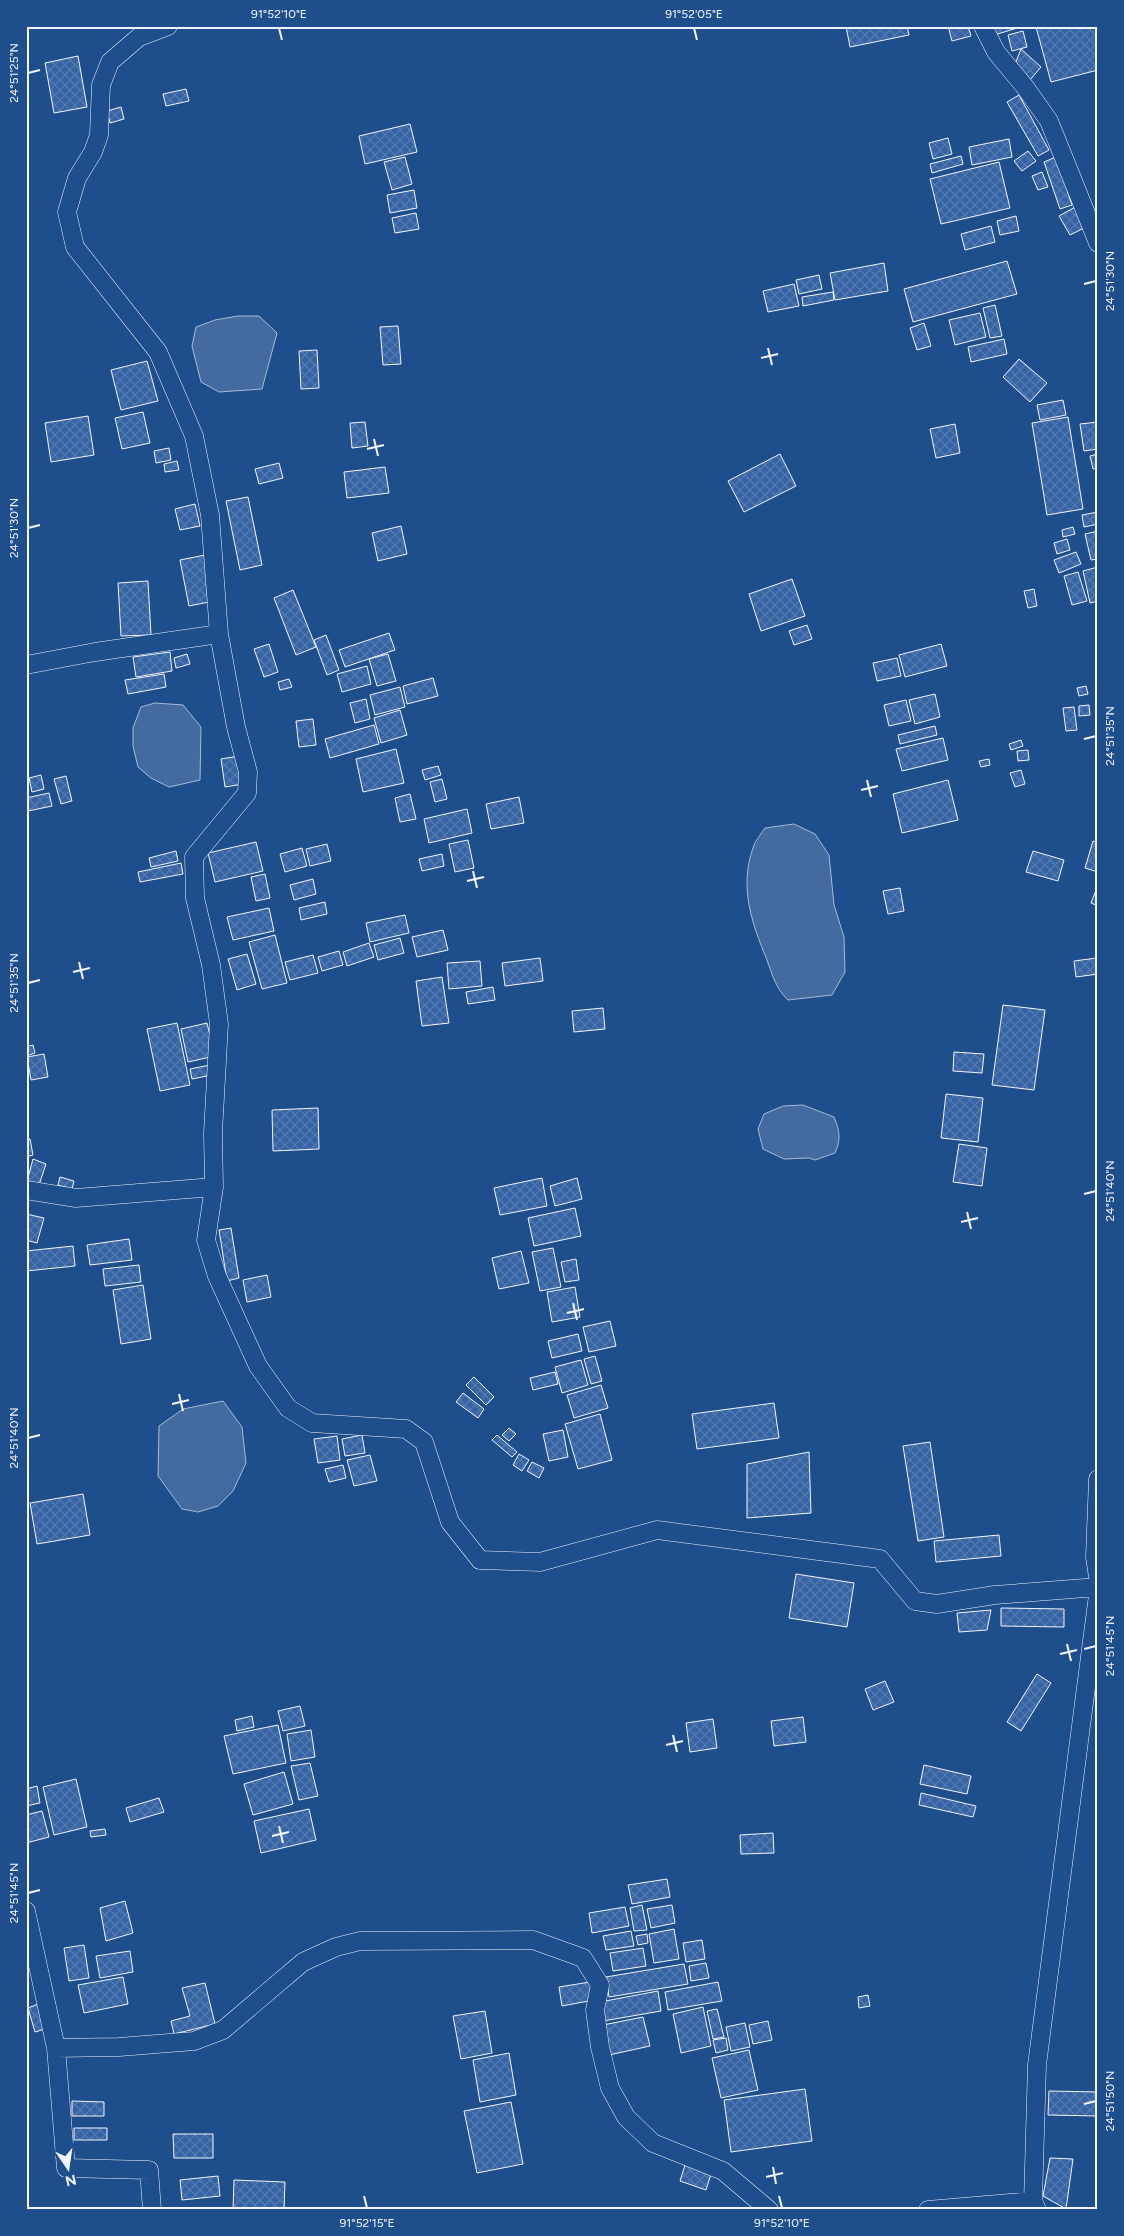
<svg xmlns="http://www.w3.org/2000/svg" width="1124" height="2236" viewBox="0 0 1124 2236" font-family="Figtree,sans-serif">
<defs>
<pattern id="building-cross-hatch" width="8" height="8" patternUnits="userSpaceOnUse" patternTransform="scale(1.25)"><rect width="8" height="8" fill="#3563a3"/><path d="M0 0l8 8M0 8l8-8" fill="none" stroke="#537ab1"/></pattern>
</defs>
<rect width="100%" height="100%" fill="#1f4e8c"/>
<path fill="#446ba0" stroke="#a8bbd7" d="M238 316H259L277 333 262 389 219 392 201 382 192 346 196 327 215 320Z
M155 703 183 705 201 727 200 780 169 787 151 778 138 767 133 746V728L141 707Z
M794 824 815 834 829 855 834 905 844 937 845 972 832 995 788 1000C776 989 772 974 767 960 752 924 739 887 753 848 755 841 761 834 765 828Z
M803 1105 834 1117C840 1131 841 1140 835 1153L815 1160 809 1158 784 1159 763 1149 758 1129 764 1114 783 1106Z
M223 1401 242 1427 246 1463 233 1491 218 1506 198 1512 182 1509 158 1476 159 1426 183 1409Z"/>
<path fill="url(#building-cross-hatch)" stroke="#f2f6ff" d="M846 26H907L909 35 850 47Z
M948 26H968L971 36 952 41Z
M991 26H1024L991 36Z
M1039 26H1098V70L1051 82 1036 27Z
M1023 31 1027 47 1012 51 1008 35Z
M1021 49 1041 67 1030 80 1015 64Z
M78 56 87 107 54 113 45 63Z
M186 89 189 101 166 106 163 94Z
M1019 95 1049 150 1038 156 1007 102Z
M121 107 124 119 110 123 107 111Z
M410 124 417 152 365 164 359 136Z
M948 138 952 154 933 159 929 143Z
M1009 139 1012 157 972 165 969 147Z
M1028 151 1036 161 1022 171 1014 161Z
M961 156 963 164 932 173 930 164Z
M405 157 412 184 392 190 384 162Z
M1056 157 1072 205 1060 209 1044 162Z
M999 162 1010 208 941 224 930 179Z
M1042 172 1048 187 1038 190 1032 176Z
M414 190 417 208 390 213 387 195Z
M1077 206 1088 226 1070 235 1059 216Z
M416 213 419 229 395 233 392 218Z
M1016 216 1019 231 1000 235 997 221Z
M991 226 995 242 965 250 961 234Z
M1007 261 1017 294 913 322 904 289Z
M884 263 888 291 835 300 830 273Z
M819 275 822 289 799 294 796 280Z
M794 284 799 306 768 312 763 291Z
M833 292 834 300 803 306 802 297Z
M995 305 1002 336 990 338 983 308Z
M980 313 986 337 955 345 949 320Z
M924 323 931 346 917 350 910 328Z
M398 326 401 364 383 365 380 327Z
M1004 339 1007 354 971 362 968 347Z
M317 350 319 388 301 389 299 351Z
M1019 359 1047 383 1030 402 1003 377Z
M147 361 158 401 121 410 111 370Z
M1063 400 1066 415 1040 420 1037 405Z
M143 412 150 443 122 449 115 418Z
M88 416 94 455 51 462 45 423Z
M1068 417 1083 509 1047 515 1032 423Z
M365 422 368 446 352 448 350 423Z
M1098 422V449L1084 451 1080 424Z
M955 424 960 453 936 458 930 429Z
M169 448 171 460 156 463 154 451Z
M780 454 796 486 744 512 728 481Z
M1098 454V467L1093 469 1090 456Z
M177 461 179 470 165 472 164 464Z
M279 463 283 478 259 484 255 469Z
M385 467 389 493 347 498 344 472Z
M248 497 262 565 240 570 226 501Z
M195 504 200 526 180 530 175 509Z
M1098 512V524L1084 527 1082 515Z
M401 526 407 554 378 561 372 533Z
M1073 527 1075 534 1063 537 1062 530Z
M1098 531V559L1091 560 1085 534Z
M1067 539 1070 550 1057 554 1054 543Z
M1076 552 1081 564 1059 573 1054 560Z
M205 555 214 601 189 606 180 560Z
M1098 567V601L1090 603 1083 571Z
M1078 572 1087 601 1072 605 1064 576Z
M792 579 805 616 761 631 749 594Z
M148 581 151 635 121 636 118 583Z
M1034 589 1037 606 1028 608 1024 591Z
M293 590 316 647 296 655 274 598Z
M807 625 812 639 794 645 789 631Z
M389 633 395 650 345 667 339 650Z
M326 635 339 670 327 675 314 640Z
M269 644 278 672 264 677 254 649Z
M941 644 947 666 905 677 899 655Z
M170 652 172 671 136 677 133 657Z
M187 654 190 664 176 668 174 658Z
M388 654 396 681 377 686 369 659Z
M897 658 901 676 877 681 873 663Z
M367 666 371 684 342 692 337 674Z
M164 674 166 687 128 694 125 680Z
M433 678 438 696 407 704 403 686Z
M289 679 292 687 280 690 278 682Z
M1086 686 1088 694 1079 696 1077 688Z
M400 687 405 707 375 715 370 695Z
M935 694 940 717 915 724 909 700Z
M366 699 370 719 355 723 350 703Z
M906 700 911 721 889 726 884 705Z
M1089 705 1090 715 1079 716V706Z
M1074 707 1077 730 1066 731 1063 708Z
M400 710 407 735 381 743 374 718Z
M313 719 316 745 299 747 296 721Z
M374 725 379 744 330 758 325 739Z
M935 726 937 735 900 744 898 735Z
M943 738 948 760 902 771 896 749Z
M1021 740 1023 746 1011 750 1009 744Z
M396 749 404 783 363 792 356 759Z
M1028 750 1029 760 1018 761 1017 751Z
M239 756 243 784 225 787 221 759Z
M989 759 990 765 981 767 979 761Z
M438 766 441 775 425 780 422 770Z
M1021 770 1025 784 1015 787 1010 773Z
M41 775 44 789 32 792 29 778Z
M66 776 72 801 61 804 54 779Z
M442 779 447 799 435 802 430 782Z
M948 780 958 820 902 833 893 794Z
M49 793 52 806 28 811 26 798Z
M410 794 416 819 400 822 395 798Z
M519 797 524 823 491 829 486 804Z
M467 809 472 833 429 843 424 819Z
M468 840 474 868 455 872 449 844Z
M1093 841 1098 843V872L1085 868Z
M256 842 263 871 215 882 208 853Z
M327 844 331 861 310 866 306 849Z
M302 848 307 866 285 872 280 854Z
M176 851 178 861 151 867 149 858Z
M1033 851 1064 860 1058 881 1026 872Z
M442 854 444 866 422 871 419 859Z
M181 863 183 874 140 882 138 872Z
M265 874 270 898 256 901 251 877Z
M313 879 316 894 294 900 290 885Z
M1098 885V906L1091 903Z
M900 888 904 911 888 914 883 891Z
M325 902 327 914 301 920 299 908Z
M269 908 274 931 233 940 227 917Z
M405 915 409 933 370 942 366 923Z
M443 930 448 950 417 957 412 937Z
M275 935 287 983 262 989 249 942Z
M400 938 404 953 378 960 374 945Z
M369 943 374 957 347 966 343 952Z
M339 951 343 965 322 971 318 957Z
M247 954 256 984 237 990 228 959Z
M313 955 318 973 290 980 285 962Z
M540 958 543 981 505 986 502 963Z
M1097 958 1098 974 1076 977 1074 961Z
M480 961 482 986 449 989 447 963Z
M442 977 449 1023 422 1026 416 981Z
M493 987 495 1000 468 1004 466 992Z
M1003 1005 1045 1010 1034 1090 992 1085Z
M603 1008 605 1029 574 1032 572 1011Z
M177 1023 190 1085 160 1091 147 1029Z
M207 1023 215 1056 188 1062 181 1029Z
M33 1045 35 1053 26 1056V1047Z
M954 1052 984 1054 982 1073 953 1071Z
M44 1054 48 1077 31 1080 27 1057Z
M210 1065 212 1075 192 1079 190 1069Z
M946 1094 983 1098 978 1142 941 1138Z
M318 1108 319 1149 273 1151 272 1110Z
M26 1139H30L33 1155 26 1157Z
M959 1144 987 1148 982 1186 953 1182Z
M33 1159 46 1164 38 1188 26 1185Z
M60 1177 74 1181 72 1189 58 1185Z
M542 1178 547 1206 500 1215 494 1188Z
M577 1178 582 1199 555 1206 550 1186Z
M575 1208 581 1236 534 1246 528 1218Z
M26 1214 44 1218 37 1243 26 1240Z
M231 1228 239 1278 227 1281 219 1230Z
M129 1239 132 1260 90 1265 87 1245Z
M73 1246 75 1266 26 1271V1251Z
M553 1248 561 1287 540 1291 532 1252Z
M521 1251 529 1283 499 1289 492 1258Z
M576 1259 579 1280 565 1282 561 1262Z
M139 1265 141 1282 105 1286 103 1269Z
M267 1275 271 1297 247 1302 243 1280Z
M143 1285 151 1339 121 1344 113 1290Z
M575 1287 580 1317 552 1322 547 1292Z
M610 1321 616 1346 589 1352 583 1327Z
M578 1334 582 1351 552 1358 548 1341Z
M595 1356 602 1381 591 1384 584 1359Z
M581 1360 588 1385 562 1393 555 1367Z
M555 1372 558 1384 533 1390 530 1378Z
M474 1377 494 1397 486 1405 466 1385Z
M601 1385 608 1408 574 1418 567 1395Z
M463 1393 484 1409 478 1418 456 1402Z
M774 1403 779 1438 697 1449 692 1414Z
M600 1414 612 1460 578 1469 565 1424Z
M509 1428 516 1434 509 1441 502 1435Z
M563 1430 568 1457 549 1461 543 1434Z
M362 1435 365 1453 345 1456 342 1439Z
M497 1435 517 1452 512 1457 492 1440Z
M337 1436 340 1460 318 1463 314 1439Z
M930 1442 944 1537 918 1541 903 1446Z
M809 1452 811 1513 747 1518V1464Z
M519 1454 529 1460 522 1471 513 1465Z
M370 1455 377 1481 354 1486 347 1460Z
M532 1462 544 1468 539 1478 527 1471Z
M343 1465 346 1478 329 1482 325 1469Z
M83 1494 90 1535 37 1544 30 1503Z
M999 1535 1001 1556 936 1562 934 1541Z
M796 1574 854 1583 847 1627 789 1618Z
M1001 1608 1064 1609V1627L1001 1626Z
M991 1610 987 1630 959 1632 957 1613Z
M1037 1674 1051 1683 1021 1731 1007 1722Z
M885 1681 894 1702 873 1710 865 1689Z
M300 1706 305 1726 283 1731 278 1711Z
M252 1716 254 1727 237 1731 235 1720Z
M803 1717 806 1742 774 1746 771 1721Z
M713 1719 717 1748 690 1752 686 1723Z
M278 1725 286 1763 233 1774 224 1736Z
M311 1730 315 1757 291 1761 287 1734Z
M310 1763 318 1796 299 1800 291 1766Z
M924 1765 971 1776 967 1794 920 1784Z
M284 1772 293 1804 253 1815 244 1784Z
M76 1779 87 1827 54 1835 43 1787Z
M37 1786 40 1803 26 1806V1789Z
M921 1793 976 1806 973 1817 919 1805Z
M159 1798 164 1812 130 1822 126 1808Z
M309 1809 316 1840 261 1853 254 1821Z
M42 1811 49 1837 26 1843V1815Z
M105 1829 106 1835 91 1837 90 1831Z
M773 1833 774 1853 741 1854 740 1835Z
M667 1879 670 1897 632 1904 628 1885Z
M125 1901 133 1933 106 1941 100 1908Z
M642 1905 647 1930 634 1931 630 1908Z
M672 1905 675 1923 651 1928 647 1909Z
M625 1907 629 1926 592 1933 589 1913Z
M674 1929 679 1959 654 1963 649 1934Z
M631 1931 634 1946 606 1950 603 1936Z
M647 1934 648 1943 638 1945 636 1936Z
M702 1940 705 1959 686 1962 683 1943Z
M84 1945 89 1978 69 1981 64 1948Z
M643 1948 646 1966 613 1971 610 1953Z
M130 1951 133 1972 100 1978 96 1956Z
M706 1963 709 1978 691 1981 689 1966Z
M684 1964 688 1984 609 1997 606 1977Z
M123 1977 128 2004 84 2013 78 1985Z
M590 1982 594 2000 562 2006 559 1987Z
M718 1982 722 2001 668 2010 665 1992Z
M205 1983 215 2024 174 2034 171 2021 190 2016 182 1988Z
M658 1991 661 2011 603 2021 600 2002Z
M868 1995 870 2006 859 2008 858 1997Z
M38 2004 45 2029 35 2032 28 2008Z
M703 2007 711 2046 681 2053 673 2014Z
M717 2009 724 2037 713 2039 707 2011Z
M485 2011 492 2053 461 2059 453 2016Z
M643 2017 650 2046 609 2055 603 2025Z
M768 2021 772 2040 753 2044 749 2025Z
M745 2023 750 2047 731 2051 726 2027Z
M726 2038 728 2050 716 2053 713 2040Z
M749 2050 758 2090 721 2098 712 2058Z
M509 2053 516 2095 480 2102 473 2060Z
M805 2089 812 2141 731 2152 724 2100Z
M1049 2091 1098 2092V2116L1048 2115Z
M72 2101 104 2102V2116H72Z
M511 2102 523 2164 477 2173 464 2111Z
M74 2128H107V2140H74Z
M173 2134H213V2158H174Z
M1050 2158 1073 2159 1066 2209 1043 2196Z
M685 2165 711 2174 706 2190 680 2181Z
M218 2176 220 2196 182 2200 180 2180Z
M234 2180 285 2182 284 2210H233Z"/>
<g fill="none" stroke-linecap="round" stroke-linejoin="round">
<defs>
<path id="street" d="M168 26 139 37 110 62 101 85 99 135 93 152 77 178 67 212 75 247 158 352 194 436 210 515 219 634 236 727 248 772 247 793 194 857 195 898 211 965 219 1024 213 1133 214 1187 206 1240 217 1276 258 1366 288 1408 312 1423 406 1429 424 1442 450 1522 480 1560 540 1562 657 1530 880 1559 915 1601 937 1604 995 1595 1098 1587
M983 26 996 52 1025 87 1049 121 1098 243
M26 665 95 652 219 634
M26 1190 76 1198 214 1187
M1098 1479 1095 1557 1098 1577
M26 1911 56 2048 66 2168 149 2170 152 2210
M56 2048 119 2047 194 2041 223 2030 303 1962 336 1947 360 1941 533 1940 583 1958 600 1985 595 2010 600 2047 610 2088 626 2117 653 2143 723 2171 769 2210
M928 2210 1033 2201
M1037 2210 1033 2201 1037 2065 1098 1595"/>
</defs>
<use href="#street" stroke="#f2f6ff" stroke-width="19"/>
<use href="#street" stroke="#1f4e8c" stroke-width="18"/>
</g>
<path fill="none" stroke="#f2f6ff" stroke-width="2" d="M279 28 282 40M694 28 697 40M28 73 40 70M1084 284 1096 281M768 348 772 365M761 358 778 354M374 439 378 456M367 449 384 445M28 528 40 525M1084 739 1096 736M867 780 871 797M861 790 878 786M473 871 477 888M467 881 484 877M79 962 83 979M73 972 90 968M28 983 40 980M1084 1194 1096 1191M967 1212 971 1229M961 1222 978 1218M573 1303 577 1320M567 1313 584 1309M179 1394 183 1411M172 1404 189 1400M28 1438 40 1435M1067 1644 1071 1661M1084 1649 1096 1646M1060 1654 1077 1650M673 1735 677 1752M666 1745 683 1741M279 1826 283 1843M272 1836 289 1832M28 1893 40 1890M1084 2104 1096 2101M773 2167 776 2184M766 2177 783 2173M364 2196 367 2208M779 2196 782 2208"/>
<rect width="1124" height="2236" fill="none" stroke="#1f4e8c" stroke-width="55"/>
<g transform="translate(68 2168) rotate(167)" stroke="#1f4e8c" stroke-width="4" paint-order="stroke">
<path d="M0-4L9 19L0 12L-9 19Z" fill="#f2f6ff"/>
<text y="-8" font-size="14" font-weight="bold" text-anchor="middle" fill="#f2f6ff">N</text>
</g>
<rect x="28" y="28" width="1068" height="2180" fill="none" stroke="#f2f6ff" stroke-width="2"/>
<g font-size="12" text-anchor="middle" fill="#f2f6ff">
<text x="279" y="18">91°52'10"E</text>
<text x="694" y="18">91°52'05"E</text>
<text transform="translate(14 73) rotate(-90)" y="4">24°51'25"N</text>
<text transform="translate(1110 281) rotate(-90)" y="4">24°51'30"N</text>
<text transform="translate(14 528) rotate(-90)" y="4">24°51'30"N</text>
<text transform="translate(1110 736) rotate(-90)" y="4">24°51'35"N</text>
<text transform="translate(14 983) rotate(-90)" y="4">24°51'35"N</text>
<text transform="translate(1110 1191) rotate(-90)" y="4">24°51'40"N</text>
<text transform="translate(14 1438) rotate(-90)" y="4">24°51'40"N</text>
<text transform="translate(1110 1646) rotate(-90)" y="4">24°51'45"N</text>
<text transform="translate(14 1893) rotate(-90)" y="4">24°51'45"N</text>
<text transform="translate(1110 2101) rotate(-90)" y="4">24°51'50"N</text>
<text x="367" y="2227">91°52'15"E</text>
<text x="782" y="2227">91°52'10"E</text>
</g>
</svg>
